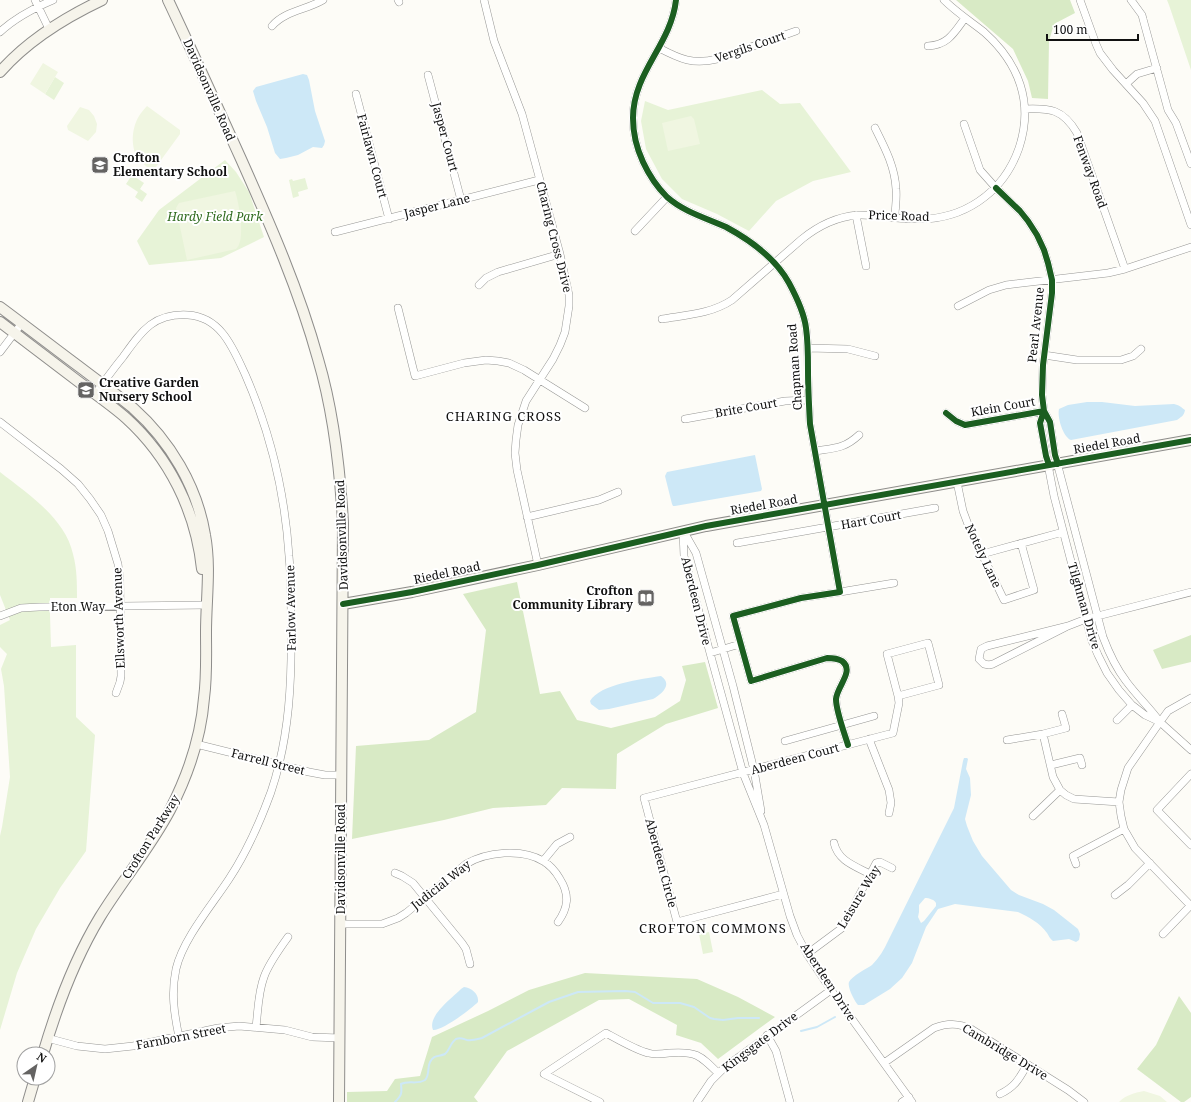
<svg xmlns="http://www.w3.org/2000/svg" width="1191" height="1102" viewBox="0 0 1191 1102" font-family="'Noto Serif',serif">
<rect width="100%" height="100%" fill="#fdfcf7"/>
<path fill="#e7f3d7" d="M1167 0H1191V70L1169 5Z
M55 77 64 83 54 100 45 94Z
M762 90 780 104 800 103 851 172 813 181 776 201 749 231 717 214 682 199 662 179 646 149 641 121 645 101 668 110Z
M225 160 236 172 249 192 264 237 250 244 221 258 149 265 137 241 159 210Z
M132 175 144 183 140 189 147 194 142 202 135 197 138 192 126 184Z
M305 178 308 189 298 192 299 196 293 198 289 180 292 179 293 181Z
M0 472C28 494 65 518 73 554 77 569 77 583 77 598H50V615L51 647 76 645V717L95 735 86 851 60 888 36 929 17 973 0 1030V836L2 827 10 777 4 686 1 669 7 654 0 647V625L10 620 0 595Z
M709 932 713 952 703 954 699 934Z"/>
<path fill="#d8eac5" d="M956 0H1070L1075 13 1054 24 1049 41 1048 99 1032 98 1028 81 1013 49Z
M517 582 540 694 560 691 577 720 611 728 655 717 680 701 686 680 682 666 705 662 718 708 666 724 617 754 616 789 562 788 546 805 493 808 444 820 352 839 356 746 429 740 476 712 486 630 463 594Z
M1191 635V662L1162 669 1153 650Z
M585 973 697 979 738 997 775 1017 718 1059 701 1043 676 1035 677 1025 629 999 599 1000 507 1051 474 1097 478 1102H347V1092L387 1091 395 1079 420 1076 432 1037 488 1011 529 990Z
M1179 996 1191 1013V1097L1184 1102H1181L1137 1069 1156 1045Z"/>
<path fill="#f0f6e1" d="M43 63 58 72 45 94 30 84Z
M147 106 180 130V134L153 171C149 168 144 165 140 161 130 150 131 129 139 116 141 113 144 109 147 106Z
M80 107 89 110 94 116 97 124 96 132 88 141 68 130 67 126Z
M691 116 694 119 700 144 668 151 662 123Z
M235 191C239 203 246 241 236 249L187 260 176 208 179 203Z
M1144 1091 1160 1096 1167 1102H1119C1126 1095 1134 1093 1144 1091Z"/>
<path fill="#cde8f7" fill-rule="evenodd" d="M303 74 307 75 309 80 315 111 325 141 324 145 322 148 313 147 298 155 286 158 280 159 275 153 267 127 256 101 253 91 256 87Z
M1087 402H1102L1135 406 1174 404C1179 405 1181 407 1185 410 1184 416 1181 417 1177 420L1071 440C1063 437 1057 417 1059 409L1068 405Z
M755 455 762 489 761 491 675 506H673L672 504 665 476 667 472Z
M661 676C673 684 662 694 653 699L609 709 599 710 591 704 590 701C600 684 642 679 661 676Z
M964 758H967L968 759 966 769 970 778 971 795 965 819 967 826 973 841 982 856 1011 890 1019 895 1043 904 1054 910 1073 925 1078 929 1080 934 1079 940 1076 942 1069 939 1053 941C1050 939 1049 936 1047 933 1040 923 1029 917 1018 912L955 904 938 909 926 927 912 963 902 978 890 989 864 1005H858C855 1002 847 987 849 982 852 976 866 969 872 965 879 958 884 950 888 941L954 808 963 761ZM925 898C929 898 935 900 936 903V906L924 921 921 923 918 917 919 912V905Z
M464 987C472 988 479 994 478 1002 471 1009 442 1031 433 1030 427 1016 452 998 461 989Z"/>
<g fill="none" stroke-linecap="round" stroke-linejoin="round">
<path stroke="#cde8f7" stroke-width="2" d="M801 1031 817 1027 835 1017
M395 1102C402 1095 402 1093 401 1084 409 1080 417 1085 425 1080 430 1075 427 1068 430 1062 434 1054 439 1057 445 1054 450 1050 450 1043 456 1039 461 1037 463 1039 467 1040 472 1041 478 1039 482 1038L549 1002 578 992 625 991 635 992 653 1003H680L694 1007 710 1018 714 1019 723 1020 738 1018H759"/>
<defs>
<path id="street" d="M35 0 49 29
M398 0 399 2
M484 0 494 41 522 114 560 254 569 295V306L565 332 560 345 553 359 526 401 518 425 516 440 515 453 517 470 538 565
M676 0C671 45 633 72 633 118 633 133 637 149 643 162 649 175 657 187 667 197 684 212 706 218 726 227 750 240 776 259 789 283 796 296 804 312 806 328 808 342 808 356 808 370 808 388 809 406 810 424L840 592 801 598 733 616 751 681 827 658C832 658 837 658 842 661 855 671 837 686 836 699 836 711 844 732 848 745
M1080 0 1096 44 1100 53 1113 70 1143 103 1155 121 1191 225
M1131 0 1142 15 1143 19 1168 110 1176 123 1191 164
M272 26C285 11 306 10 323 0
M0 32C15 18 34 8 53 0
M928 46C948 45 954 33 965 18
M659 48C680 59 693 65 717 59L796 31
M428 75 461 200
M1126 84 1137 74 1157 68
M356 94 389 219
M1025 109C1050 108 1063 109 1077 133L1125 269
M964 124 980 170 996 188 1020 211 1028 221 1037 235 1044 250 1048 263 1052 280V293L1043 365 1042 395 1044 411 1050 422 1055 455 1103 637C1109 653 1116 668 1126 681 1137 696 1150 708 1160 722
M875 128C885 148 895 167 896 189 897 199 895 208 895 218
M856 215 866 266
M635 231 667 197
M335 232 539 180
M479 285 486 278 498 272 560 254
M958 306 989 290 1006 285 1108 273 1125 269 1191 247
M398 308 415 376 464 363 486 360 498 361 509 363 524 370 585 408
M662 319C686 315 711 314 732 300L802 239C818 226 836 217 857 215 876 214 895 219 914 219 962 221 1003 194 1019 148 1034 103 1019 63 984 32 970 21 956 12 944 0
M808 348 848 349 875 356
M0 352 22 323
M1044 355 1077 360H1121L1133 356 1141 349
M95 394C104 382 113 369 123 357 141 332 153 313 188 315 221 317 233 348 245 374 270 431 285 494 289 556 291 577 291 599 291 620 292 678 290 736 271 792 260 822 247 852 229 879 212 905 183 939 176 969 171 993 174 1013 179 1037
M1044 411 1040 423 1054 496 1086 619 1092 641 1098 655 1107 673 1119 690 1132 705 1145 715 1160 722 1191 750
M946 413 956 421 965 425 1044 411
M685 419 774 403 785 401 808 400
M0 422 61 469 78 484 90 499 101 515 108 531 118 564 120 580 121 676 120 682 116 693
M815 451C834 448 844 449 859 435
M957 482 963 511 969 527 1004 600 1034 590 1021 543
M527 517 599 500 618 492
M683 531 684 556 710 653 743 773 764 825 790 916 797 935 807 954 831 990 912 1102
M684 532 696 553 733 686 754 770 761 811
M737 543 935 508
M982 554 1063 532
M840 592 894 583
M0 616 21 608 39 607 206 605
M1068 626 993 664 989 665 984 664 979 659 981 649 987 646 1068 626 1086 619 1191 592
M710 653 740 644
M1191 698 1168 711 1160 722 1128 768 1121 790 1119 802 1121 816 1124 829 1135 848 1191 906
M1117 720 1132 705
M1043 734 1053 777 1060 790 1066 795 1074 799 1119 802
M869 739 889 790 891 803 889 813
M1007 740 1043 734 1066 728 1062 714
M785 741 874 716
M196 744 309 772 325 775H341
M1051 765 1080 758 1082 765
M1191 774 1157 810 1191 845
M1033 816 1060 790
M834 843C838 861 855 866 870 874
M543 861 557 844 570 837
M1076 864 1073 856 1124 829
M395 873 402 876 413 883 462 943 466 949 470 964
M783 894 677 922 644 798 893 733 899 703 898 696 887 654 928 643 939 685 898 696
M1115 895 1128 885 1150 863
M341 924H382L398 918 406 913 466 864C486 852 522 848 543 861 550 865 556 872 560 879 570 895 568 908 558 922
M1163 934 1191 905
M807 954 842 928 876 863 880 862 892 868
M256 1027C258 1011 258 993 264 977 269 963 279 950 288 937
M767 1035 776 1051 790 1102
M47 1038 77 1046 105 1049 133 1046 218 1028 239 1026 285 1030 312 1037 340 1038
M884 1063 934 1028C948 1023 958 1023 971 1029L1068 1090 1084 1102
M1000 1094C1015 1087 1019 1079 1027 1065
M600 1102 544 1074 606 1033C617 1039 636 1050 648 1053 655 1055 662 1054 669 1053 696 1051 700 1055 718 1073
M697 1102 711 1081 725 1067 831 990
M902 1102 909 1097"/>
<path id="secondary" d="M168 0C193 53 217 106 241 159 270 224 299 290 318 359 334 413 340 468 343 523L339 1102
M0 72C28 40 64 18 102 0
M0 307C27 327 54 348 81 368 98 381 116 394 133 408 170 441 197 486 205 535 211 567 206 600 206 632 206 654 207 676 204 698 201 737 188 775 170 810 150 848 122 881 100 917 74 960 57 1006 43 1054
M0 322C25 341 50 360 75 379 92 392 110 404 126 418 169 457 196 511 202 569
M343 604 412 592 538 565 706 526 1191 440
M28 1102 35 1078"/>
</defs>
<use href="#street" stroke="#979795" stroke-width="8"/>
<use href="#secondary" stroke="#8e8d8b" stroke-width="12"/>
<use href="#street" stroke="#fffffe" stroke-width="7"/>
<use href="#secondary" stroke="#f6f4eb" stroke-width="10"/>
<defs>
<path id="cycleway" d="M676 0C671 45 633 72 633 118 633 133 637 149 643 162 649 175 657 187 667 197 684 212 706 218 726 227 750 240 776 259 789 283 796 296 804 312 806 328 808 342 808 356 808 370 808 388 809 406 810 424L840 592 801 598 733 616 751 681 827 658C832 658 837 658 842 661 855 671 837 686 836 699 836 711 844 732 848 745
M996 188 1020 211 1028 221 1037 235 1044 250 1048 263 1052 280V293L1043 365 1042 395 1044 411 1050 422 1055 455 1058 464
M1044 411 1040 423 1046 456 1049 465
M946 413 956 421 965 425 1044 411
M343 604 412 592 538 565 706 526 1191 440"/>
</defs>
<use href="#cycleway" stroke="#fff" stroke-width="8"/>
<use href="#cycleway" stroke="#1b5e20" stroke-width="6"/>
</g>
<defs>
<symbol id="school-square" viewBox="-11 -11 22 22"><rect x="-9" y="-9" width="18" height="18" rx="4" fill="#646362" stroke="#fff"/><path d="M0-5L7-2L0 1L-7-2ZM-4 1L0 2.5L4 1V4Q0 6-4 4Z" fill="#fff"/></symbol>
<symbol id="library-square" viewBox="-11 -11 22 22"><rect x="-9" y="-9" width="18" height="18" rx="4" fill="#646362" stroke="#fff"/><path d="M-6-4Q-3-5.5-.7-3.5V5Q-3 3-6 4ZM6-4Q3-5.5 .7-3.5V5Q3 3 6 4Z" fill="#fff"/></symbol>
</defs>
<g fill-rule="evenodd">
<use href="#school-square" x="90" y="155" width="20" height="20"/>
<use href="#school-square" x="76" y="380" width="20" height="20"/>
<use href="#library-square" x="636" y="588" width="20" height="20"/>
</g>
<g text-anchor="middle" stroke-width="4" stroke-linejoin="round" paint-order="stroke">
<g font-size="12" fill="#111" stroke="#fff">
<text transform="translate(750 47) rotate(-19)" y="4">Vergils Court</text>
<text transform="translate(209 90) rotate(66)" y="4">Davidsonville Road</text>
<text transform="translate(445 137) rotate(75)" y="4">Jasper Court</text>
<text transform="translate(372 156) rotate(75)" y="4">Fairlawn Court</text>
<text transform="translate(1090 172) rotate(70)" y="4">Fenway Road</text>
<text transform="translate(437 206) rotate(-14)" y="4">Jasper Lane</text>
<text transform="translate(899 216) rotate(2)" y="4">Price Road</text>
<text transform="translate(554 237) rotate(76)" y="4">Charing Cross Drive</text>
<text transform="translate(1036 325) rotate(-84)" y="4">Pearl Avenue</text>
<text transform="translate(795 367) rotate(-94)" y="4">Chapman Road</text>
<text transform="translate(1003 407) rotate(-10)" y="4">Klein Court</text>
<text transform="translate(746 408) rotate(-10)" y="4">Brite Court</text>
<text transform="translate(1107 444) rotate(-10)" y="4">Riedel Road</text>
<text transform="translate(764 505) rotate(-10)" y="4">Riedel Road</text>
<text transform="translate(871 520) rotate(-10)" y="4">Hart Court</text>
<text transform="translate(342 535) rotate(-92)" y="4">Davidsonville Road</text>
<text transform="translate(983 556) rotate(65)" y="4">Notely Lane</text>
<text transform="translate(447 573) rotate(-12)" y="4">Riedel Road</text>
<text transform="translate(696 601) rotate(76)" y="4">Aberdeen Drive</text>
<text transform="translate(1084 606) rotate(74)" y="4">Tilghman Drive</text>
<text x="78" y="611">Eton Way</text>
<text transform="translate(291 608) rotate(-91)" y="4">Farlow Avenue</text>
<text transform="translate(119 618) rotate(-92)" y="4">Ellsworth Avenue</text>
<text transform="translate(795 759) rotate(-15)" y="4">Aberdeen Court</text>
<text transform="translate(268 762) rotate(14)" y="4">Farrell Street</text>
<text transform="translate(151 837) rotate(-58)" y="4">Crofton Parkway</text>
<text transform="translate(341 859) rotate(-90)" y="4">Davidsonville Road</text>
<text transform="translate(661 863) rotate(75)" y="4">Aberdeen Circle</text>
<text transform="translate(441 885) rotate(-38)" y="4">Judicial Way</text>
<text transform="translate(859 897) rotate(-59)" y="4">Leisure Way</text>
<text transform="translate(828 982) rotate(57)" y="4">Aberdeen Drive</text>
<text transform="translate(181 1037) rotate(-11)" y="4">Farnborn Street</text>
<text transform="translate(760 1042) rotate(-37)" y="4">Kingsgate Drive</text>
<text transform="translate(1005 1052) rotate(31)" y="4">Cambridge Drive</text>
</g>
<g font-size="12" font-weight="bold" fill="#111" stroke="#fff" text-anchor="start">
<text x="113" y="162">Crofton<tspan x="113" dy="14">Elementary School</tspan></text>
<text x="99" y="387">Creative Garden<tspan x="99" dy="14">Nursery School</tspan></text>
<text x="633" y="595" text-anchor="end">Crofton<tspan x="633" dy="14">Community Library</tspan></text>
</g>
<g font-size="12" font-style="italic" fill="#2f6b1f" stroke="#fff">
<text x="215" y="221">Hardy Field Park</text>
</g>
<g font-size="13" letter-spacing="1" fill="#111" stroke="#fff">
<text x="504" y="421">CHARING CROSS</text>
<text x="713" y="933">CROFTON COMMONS</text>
</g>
</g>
<g transform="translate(36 1066) rotate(34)"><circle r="19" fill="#ffffff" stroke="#a0a0a0"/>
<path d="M0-3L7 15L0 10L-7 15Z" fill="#646362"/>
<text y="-6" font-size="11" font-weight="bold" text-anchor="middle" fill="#111111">N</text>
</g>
<path d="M1047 34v6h91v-6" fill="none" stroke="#111111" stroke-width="2"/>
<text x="1053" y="34" font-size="12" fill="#111111" stroke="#ffffff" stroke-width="3" paint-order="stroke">100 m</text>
</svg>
